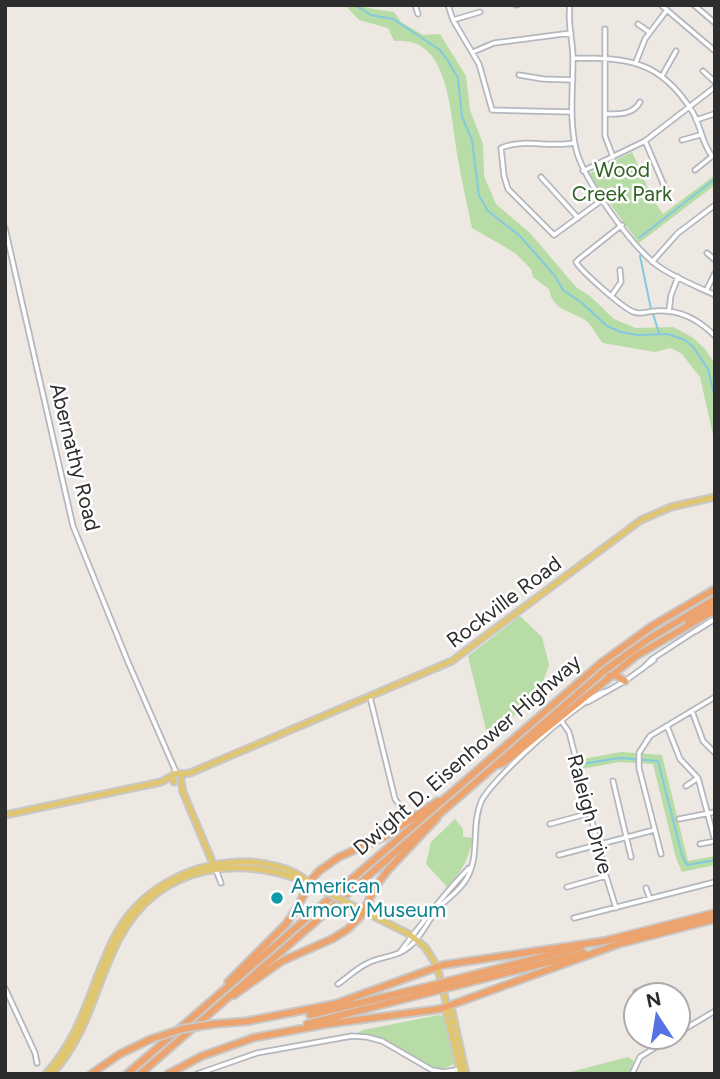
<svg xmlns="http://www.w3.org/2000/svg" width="720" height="1079" viewBox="0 0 720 1079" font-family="Figtree,sans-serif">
<rect width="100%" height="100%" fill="#ede8e2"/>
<path fill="#b8dca5" d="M345 5H366L367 8 394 12 401 22 423 35 440 34 466 76 470 110 483 144 484 176 496 204 530 233 576 287 590 296 614 319 636 328 673 327 692 337 705 349 715 364V444L700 377 681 353 670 348 655 352 603 343C597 337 592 324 585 320 569 310 553 311 549 289L533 277 531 269 515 253 472 228C467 205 462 182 458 159 452 127 451 82 432 56 421 43 409 40 394 41L388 28 359 20Z
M632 152C643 174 648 194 663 214L715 175V185L639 243 588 174Z
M520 616 542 637 549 665 538 695 488 738 468 656Z
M621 752 662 755 688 861 715 856V865L682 872 676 858 653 764 620 762 581 769 578 760Z
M455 819 463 829V837L473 838C469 857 462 873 447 887L426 864 431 842Z
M439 1015 444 1016 454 1060V1064L445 1068H434L383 1039 365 1034H355L363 1030Z
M628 1057 634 1061 629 1074H563Z"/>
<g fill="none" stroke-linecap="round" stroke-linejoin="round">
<path stroke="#82c9e1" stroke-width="2" d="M355 5 371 15 393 19 440 50 448 61 458 78 462 117 472 140 479 196 488 211 520 236 555 276 563 290 582 303 607 326 621 332 638 335 668 334 685 340 694 348 708 369 715 397
M639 238 715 179
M640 256 651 309
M653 314 659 333
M582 764 619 758 658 761 682 855 687 865 715 860"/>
<defs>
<path id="minor" d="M415 5 418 14
M448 5 453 20 479 64 492 110 572 112
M516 5H517
M570 5C567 22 573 41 573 58 573 88 569 120 576 149 583 179 633 248 658 266 675 278 696 286 715 295
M661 5 715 51
M694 5 715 23
M453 20 480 12
M638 24 649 32
M605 29V136L613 157
M473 52 494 43 571 33
M573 58C628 58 660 60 692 111 701 125 701 142 712 156
M636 62 645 39 667 10
M703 71 715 82
M519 75 543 79 573 80
M662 76 676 51
M606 114C619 114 633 115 640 102
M696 120 714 114
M682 140 700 135
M645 141 666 190
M574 143C550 148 525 138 501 148L504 176 508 189 554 235 602 200
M695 170 715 154
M583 171 645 141 715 87
M541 177 578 218
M622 225 579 259 576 262C581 271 625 310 634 312 641 315 648 311 656 311 679 309 699 320 715 336
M5 228 73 526 128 662 176 772
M707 253 715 260
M652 262 678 233 715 205
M706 291 715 273
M612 295 621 282 620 270
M669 311 671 295 678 277
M696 631 715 619
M642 669 652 659 712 620
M370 697 395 799 401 807
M588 702 625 681 654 660
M692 711 703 741 715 753
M562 722 569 732 606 876 616 908
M667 726 680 759 698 778 715 841
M613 781 631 857
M686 786 698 778
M679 819 715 812
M550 824 590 813
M700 844 715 841
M661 854 639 768V753L650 736 715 697
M559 855 654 830
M216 870 221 883
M567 887 606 876
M646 888 650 899
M574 918 715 882
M400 952C422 923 444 894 469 868
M338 984C348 977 357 968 368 963 379 957 393 957 403 951 420 942 428 919 440 906 448 899 457 892 463 884 482 860 470 828 481 802 490 780 585 694 607 691
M5 988 35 1053 37 1063
M636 992 638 995
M678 1033 715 1011
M197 1074 257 1053 352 1036 367 1037 382 1041 432 1070 444 1072 460 1069
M632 1074 640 1057 672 1037"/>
<path id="major" d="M180 774 190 773 452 661 641 520 671 507 715 497
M181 781 183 792 214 866
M174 782 172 777 174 774 178 773 182 776
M5 815 161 782 172 776
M353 906 409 934 425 947 437 966 447 1006 446 1012 461 1074
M447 1006 452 1011 466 1074
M46 1074C84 1031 89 989 113 940 136 892 186 864 239 862 260 861 294 867 309 883
M52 1074C90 1031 94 987 119 939 160 861 246 852 319 888"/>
<path id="highway" d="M688 622 715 604
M609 676 615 675 625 681
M498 765 505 762 636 656 715 610
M608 940 715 913
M622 943 715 919
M449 981 581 947
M228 982 286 924 297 908 312 879 319 871 339 857 384 837 438 801
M451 987 584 953
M234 995 282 961 332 939 348 929 361 916 376 886 388 870 437 818
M310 1015 434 985
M248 1021 335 1004 443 965 611 940
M214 1024 250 1021
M307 1024 435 991
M252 1038 327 1024 440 1009 624 942
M91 1074 120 1054 151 1039
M127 1074 601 663 652 626 715 589
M140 1074 604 671 647 640 715 599
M168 1074 202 1056 253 1038"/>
</defs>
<use href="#minor" stroke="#b5b7bf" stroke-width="7"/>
<use href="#major" stroke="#c8c8c8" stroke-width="9"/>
<use href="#highway" stroke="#c8c8c8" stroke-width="10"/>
<use href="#minor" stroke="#fff" stroke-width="3.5"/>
<use href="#major" stroke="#e1c672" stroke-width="5"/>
<use href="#highway" stroke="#eca36d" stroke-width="6"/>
<defs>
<path id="major-bridge" d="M319 888 353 906"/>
<path id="highway-bridge" d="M434 985 449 981
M435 991 451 987
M151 1039 182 1029 214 1024"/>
</defs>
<use href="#major-bridge" stroke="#c8c8c8" stroke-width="9" stroke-linecap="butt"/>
<use href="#highway-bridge" stroke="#c8c8c8" stroke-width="10" stroke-linecap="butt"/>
<use href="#major-bridge" stroke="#e1c672" stroke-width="5"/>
<use href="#highway-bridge" stroke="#eca36d" stroke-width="6"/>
</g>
<circle fill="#0f9aa8" stroke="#fff" stroke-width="2.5" cx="277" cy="898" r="7"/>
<g text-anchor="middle" stroke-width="5" stroke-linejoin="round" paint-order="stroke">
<g font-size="21" fill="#326324" stroke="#fff">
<text x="622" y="177">Wood<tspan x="622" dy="24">Creek Park</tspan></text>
</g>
<g font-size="21" fill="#2d2d2d" stroke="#fff">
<text transform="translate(75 457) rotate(76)" y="7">Abernathy Road</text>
<text transform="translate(504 602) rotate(-37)" y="7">Rockville Road</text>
<text transform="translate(467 755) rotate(-41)" y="7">Dwight D. Eisenhower Highway</text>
<text transform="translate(590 814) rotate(75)" y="7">Raleigh Drive</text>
</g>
<g font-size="21" fill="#0d838f" stroke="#fff" text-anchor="start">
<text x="291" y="893">American<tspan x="291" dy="24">Armory Museum</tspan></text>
</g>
</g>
<rect width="720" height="1079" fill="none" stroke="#2d2d2d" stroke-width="14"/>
<g transform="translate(657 1016) rotate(348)"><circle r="33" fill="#ffffff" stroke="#ababab" stroke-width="2"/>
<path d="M0-5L12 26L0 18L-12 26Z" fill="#5672e5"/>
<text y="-10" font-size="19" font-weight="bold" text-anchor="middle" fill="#2d2d2d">N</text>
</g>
</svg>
